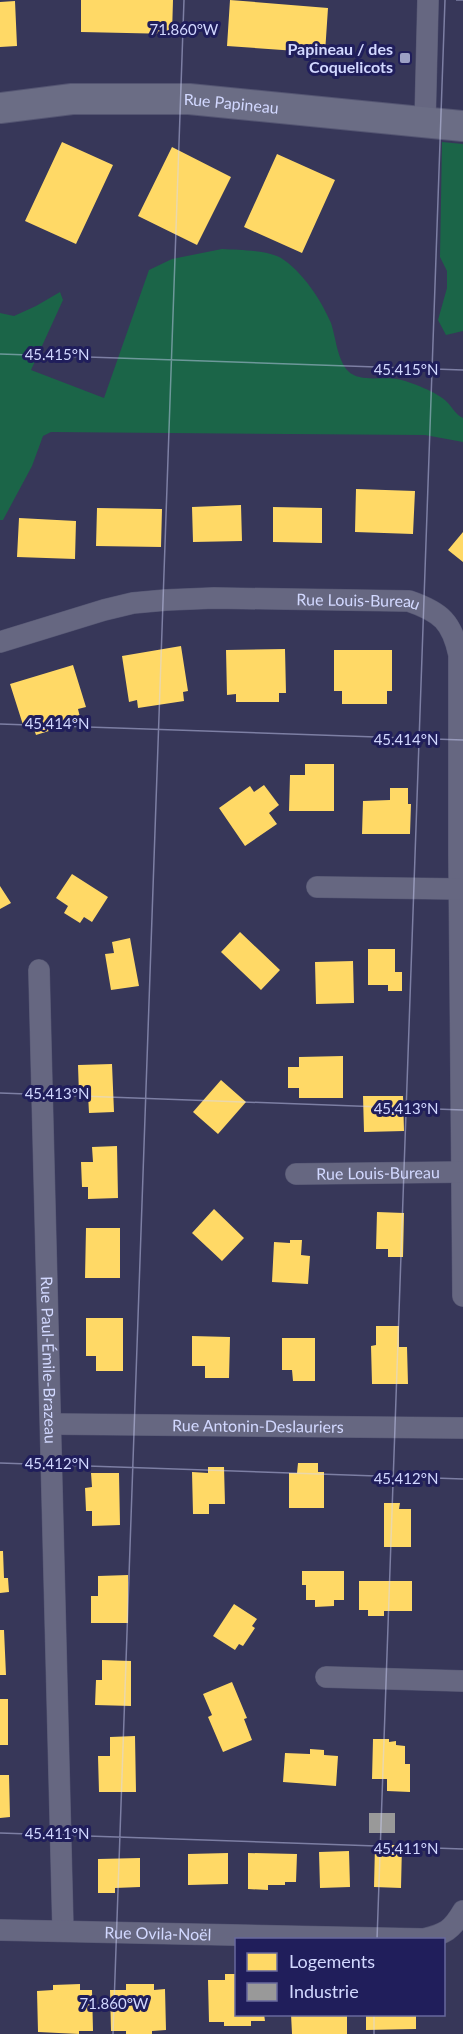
<svg xmlns="http://www.w3.org/2000/svg" width="463" height="2034" viewBox="0 0 463 2034" font-family="Lato,sans-serif">
<rect width="100%" height="100%" fill="#373759"/>
<path fill="#1b6548" d="M442 142 463 144V331L446 335 438 320 447 288V271L440 257Z
M222 249C239 250 266 250 281 258 303 272 321 300 331 323 336 338 337 359 348 371 360 383 383 376 397 379 409 381 439 393 447 402 453 408 455 414 463 418V442L425 435 51 432 43 436 32 466 3 520H0V313L14 316 36 306 60 292 63 300 31 370 104 398 149 270 172 259Z"/>
<path fill="#ffd966" d="M81 0H173L172 34 81 32Z
M230 0 328 8 325 53 227 46Z
M15 1 17 46 0 47V2Z
M62 142 113 165 76 244 25 221Z
M172 147 231 177 197 245 138 216Z
M277 154 335 180 302 253 244 227Z
M356 489 415 491 413 534 355 532Z
M241 505 242 541 193 542 192 507Z
M273 507 322 508V543L273 542Z
M97 508 162 509 161 547 96 546Z
M19 518 76 521 75 559 17 557Z
M463 532V562L448 550Z
M181 646 188 691 183 692 184 701 138 708 137 700 129 702 122 656Z
M285 649 286 693H279V702H236V694L227 695 226 650Z
M334 650H392V691H387V704H342V691H334Z
M73 665 86 707 78 709 81 721 36 735 33 726 24 728 10 684Z
M305 764H334V811H289L290 775H305Z
M264 785 279 805 269 813 277 824 245 846 219 808 250 786 254 792Z
M390 788H408V804H411L410 834H362L363 801 390 800Z
M72 874 108 897 92 922 84 917 80 923 64 913 68 906 56 898Z
M0 886 11 903 0 909Z
M240 932 280 970 261 990 221 952Z
M130 938 139 986 111 990 105 954 114 953 112 942Z
M368 949H395V972H402V991H388V985H368Z
M353 961 354 1003 316 1004 315 962Z
M343 1056V1098H299V1088H288V1067H299V1057Z
M112 1064 114 1112 89 1113 88 1094 79 1095 78 1065Z
M221 1080 246 1102 218 1134 193 1112Z
M363 1096H403L404 1131 364 1132Z
M117 1146 118 1198 88 1199V1187H82L81 1162H93L92 1147Z
M214 1209 244 1238 222 1261 192 1233Z
M377 1212 404 1213 403 1257H388V1249H376Z
M86 1228H120V1278H85Z
M290 1240H302L301 1255 310 1256 308 1284 272 1282 274 1242 290 1243Z
M86 1318H123V1371H96V1356H86Z
M376 1326H399V1347H407L408 1384H372L371 1346 376 1345Z
M192 1336 230 1337 229 1378H205V1366H192Z
M282 1338H315V1381H293L292 1370H282Z
M298 1463H318V1472H324V1508H289V1473H297Z
M208 1467H224L225 1504H209V1514H193L192 1472 208 1473Z
M91 1473H119L120 1525 92 1526V1511H86L85 1488 92 1487Z
M384 1503H400L399 1509H411V1547H384Z
M0 1551H3L4 1578H8L9 1592 0 1593Z
M302 1571H344V1600H334V1606L315 1607V1600H306V1585H302Z
M128 1575V1623H91V1596H98V1576Z
M359 1581H412V1611H384V1616H368V1610H359Z
M234 1604 257 1619 252 1626 255 1628 243 1646 239 1644 235 1650 213 1636Z
M0 1630H4L6 1675H0Z
M102 1660 131 1661V1706L95 1705 96 1680H102Z
M232 1682 247 1718 244 1719 252 1740 223 1752 208 1717 212 1715 203 1694Z
M0 1699H8V1745H0Z
M135 1736 136 1792H99L98 1756H110V1737Z
M373 1739H389V1742L396 1741V1745L405 1746V1764H410V1792L387 1791V1779H372Z
M310 1749 324 1750V1755L338 1756 336 1786 283 1782 285 1753 310 1754Z
M0 1775H9L10 1817 0 1818Z
M375 1845H402L401 1888 374 1887Z
M349 1851 350 1887 320 1888 319 1852Z
M228 1853V1884L188 1885V1854Z
M248 1853 297 1854 296 1882H285V1885H268V1890L248 1889Z
M140 1858V1887L115 1888V1893H98V1859Z
M225 1974H237V2014H264L265 2021H251V2026H224V2022H209L208 1980H225Z
M80 1984V1990H92L93 2031H79V2034L38 2032 37 1991 53 1990V1985Z
M126 1984H154V1990L165 1989 166 2030 152 2031V2034H126V2031H111L110 1990H126Z
M291 2014H347V2034H292Z
M366 2014H416V2029L366 2030Z"/>
<path fill="#999" d="M369 1813H395V1833H369Z"/>
<g fill="none" stroke-linecap="round" stroke-linejoin="round">
<defs>
<g id="street">
<path d="M425 123 428 0"/>
<path id="s1" d="M0 642 104 610 133 603 166 600 214 598 409 601C441 612 452 622 459 655V856L463 1296"/>
<path d="M317 887 459 889"/>
<path id="s2" d="M39 970 63 1931"/>
<path id="s3" d="M296 1174 462 1172"/>
<path id="s4" d="M52 1424 463 1428"/>
<path d="M326 1677 463 1681"/>
<path id="s5" d="M0 1930 424 1939C445 1934 452 1930 463 1911"/>
</g>
<g id="secondary">
<path id="s6" d="M0 108 72 99H189L463 126"/>
</g>
</defs>
<use href="#street" stroke="#545572" stroke-width="22"/>
<use href="#secondary" stroke="#545572" stroke-width="32"/>
<use href="#street" stroke="#666781" stroke-width="21"/>
<use href="#secondary" stroke="#6b6d85" stroke-width="30"/>
</g>
<path fill="none" stroke="#d2d8ff" stroke-width="1.5" stroke-opacity="0.45" d="M456 0H463M0 354 463 370M0 724 463 740M0 1093 463 1110M0 1463 463 1479M0 1833 463 1849M377 1940 445 0M113 2034 184 0M374 2034V2014"/>
<rect fill="#9ca0c5" stroke="#201e5b" stroke-width="2" x="399" y="52" width="12" height="12" rx="3"/>
<g text-anchor="middle" stroke-width="6" stroke-linejoin="round" paint-order="stroke">
<g font-size="16" font-weight="bold" fill="#d2d8ff" stroke="#201e5b" text-anchor="end">
<text x="393" y="55">Papineau / des<tspan x="393" dy="18">Coquelicots</tspan></text>
</g>
<g font-size="16" fill="#d2d8ff" stroke="#201e5b">
<text dy="6" stroke="none"><textPath href="#s6" startOffset="232">Rue Papineau</textPath></text>
<text dy="6" stroke="none"><textPath href="#s1" startOffset="364">Rue Louis-Bureau</textPath></text>
<text dy="6" stroke="none"><textPath href="#s3" startOffset="82">Rue Louis-Bureau</textPath></text>
<text dy="6" stroke="none"><textPath href="#s2" startOffset="390">Rue Paul-Émile-Brazeau</textPath></text>
<text dy="6" stroke="none"><textPath href="#s4" startOffset="206">Rue Antonin-Deslauriers</textPath></text>
<text dy="6" stroke="none"><textPath href="#s5" startOffset="158">Rue Ovila-Noël</textPath></text>
</g>
</g>
<g font-size="15" text-anchor="middle" fill="#d2d8ff" stroke="#201e5b" stroke-width="6" stroke-linejoin="round" paint-order="stroke">
<text x="184" y="35">71.860°W</text>
<text x="57" y="360">45.415°N</text>
<text x="406" y="375">45.415°N</text>
<text x="57" y="729">45.414°N</text>
<text x="406" y="745">45.414°N</text>
<text x="57" y="1099">45.413°N</text>
<text x="406" y="1114">45.413°N</text>
<text x="57" y="1469">45.412°N</text>
<text x="406" y="1484">45.412°N</text>
<text x="57" y="1839">45.411°N</text>
<text x="406" y="1854">45.411°N</text>
<text x="114" y="2009">71.860°W</text>
</g>
<rect x="235" y="1938" width="210" height="78" fill="#201e5b" stroke="#67689d" stroke-width="1.5"/>
<rect x="247" y="1953" width="30" height="18" fill="#ffd966" stroke="#67689d" stroke-width="1.5"/>
<text x="289" y="1968" font-size="18" fill="#d2d8ff">Logements</text>
<rect x="247" y="1983" width="30" height="18" fill="#999999" stroke="#67689d" stroke-width="1.5"/>
<text x="289" y="1998" font-size="18" fill="#d2d8ff">Industrie</text>
</svg>
